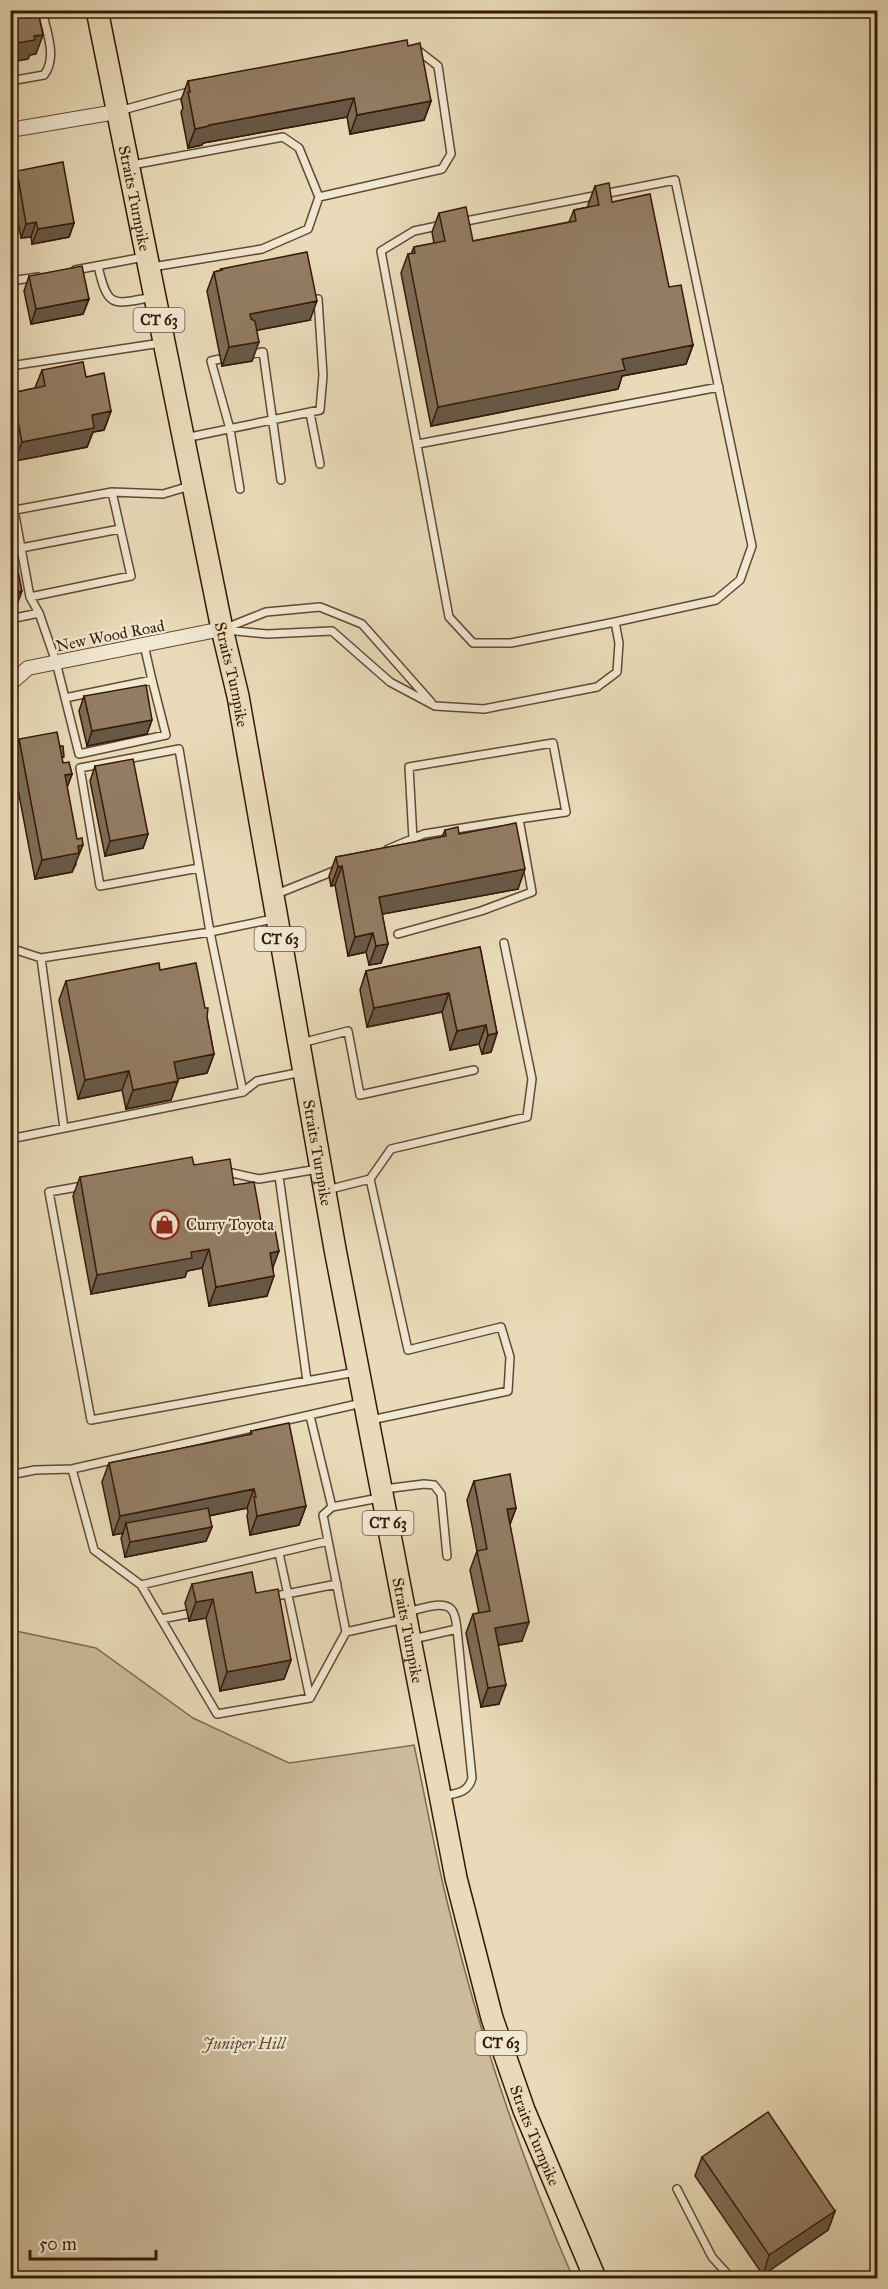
<svg xmlns="http://www.w3.org/2000/svg" width="888" height="2289" viewBox="0 0 888 2289" font-family="'IM FELL Great Primer',serif">
<rect width="100%" height="100%" fill="#e9dbb9"/>
<filter id="stains"><feTurbulence type="fractalNoise" baseFrequency=".00333" numOctaves="4"/><feColorMatrix values="0 0 0 0 .2 0 0 0 0 .09 0 0 0 0 .02 0 0 0 .5 -.17"/></filter>
<radialGradient id="worn" r=".72"><stop offset=".6" stop-color="#630" stop-opacity="0"/><stop offset="1" stop-color="#630" stop-opacity=".3"/></radialGradient>
<path fill="#cbba9b" stroke="#806952" stroke-width="1.5" d="M11 1630 96 1648 193 1718 289 1763 414 1745C425 1796 434 1847 446 1897 477 2027 520 2156 573 2278H11Z"/>
<g fill="none" stroke-linecap="round" stroke-linejoin="round">
<defs>
<path id="lane" d="M10 81 44 75C58 57 46 31 42 10
M119 111 192 91
M132 165 283 137 299 148 319 197 308 229 262 249 152 267
M319 197 442 169 451 154 438 66 420 52 413 53
M461 222 675 180 752 546 740 580 716 600 615 622
M98 266C108 310 113 304 154 297
M75 270 144 257
M10 281 38 277
M251 354 263 352 281 480
M220 359 211 361 230 429 240 489
M10 366 161 343
M310 413 320 464
M185 438 320 410 323 375 318 299
M418 444 719 387
M14 510 30 597 39 613 56 662 65 698
M10 511 112 492 163 494 190 486
M21 548 120 529
M30 597 131 576 112 492
M10 619 39 613
M226 628 266 612 320 607 362 624 431 702
M226 630 267 634 332 631 390 682 435 706 484 709 597 687 617 672 619 643 615 622 511 643H473L449 617 381 251 414 231 442 225
M144 645 152 680 65 698 79 754 166 735 152 680
M413 839 409 767 553 743 566 812 519 819
M388 849 424 834 519 819 532 892 481 911 398 934
M274 895 339 869
M10 948 41 958 210 932 179 749 80 768 100 886 199 868
M41 958 64 1128
M301 1043 348 1031 360 1095 474 1070
M243 1092 210 932 273 919
M10 1139 243 1092 257 1081 302 1072
M223 1171 259 1179 318 1169
M279 1176 307 1381
M370 1179 391 1149 527 1117 532 1079 504 943
M83 1186 49 1192 91 1420 356 1372
M327 1190 370 1179 408 1350 501 1327 510 1357 508 1391 371 1420
M310 1416 332 1507
M72 1469 362 1403
M10 1475 35 1470 72 1469 94 1550 141 1585 217 1714 310 1698 346 1632
M384 1489 424 1484 434 1485 441 1494 447 1556
M379 1498 332 1507 323 1515 346 1632 404 1619
M279 1553 310 1698
M141 1585 328 1541
M271 1597 337 1584
M407 1612C418 1610 442 1600 451 1609 456 1614 456 1623 457 1629L413 1639
M161 1619 187 1614
M444 1796C457 1793 468 1793 472 1778L457 1629
M677 2189 712 2257 731 2278"/>
<path id="street" d="M10 130 116 112
M10 684 28 668 222 629"/>
<g id="primary">
<path id="s1" d="M97 10 222 629 238 696 335 1249 456 1878 492 2018 524 2110 595 2278"/>
</g>
</defs>
<use href="#lane" stroke="#634934" stroke-width="10"/>
<use href="#street" stroke="#634934" stroke-width="16"/>
<use href="#primary" stroke="#361808" stroke-width="24"/>
<use href="#lane" stroke="#f1e8d2" stroke-width="7"/>
<use href="#street" stroke="#f1e8d2" stroke-width="14"/>
<use href="#primary" stroke="#e9dbb9" stroke-width="21"/>
</g>
<path fill="#7e6c56" stroke="#361808" stroke-width="1.5" d="M408 46 431 101 424 120 350 134 347 117 203 143 202 145 188 148 181 112 183 108 181 100 188 81Z
M17 171 74 223 69 237 32 244 31 237 21 238 11 185Z
M595 186 612 202 669 287 693 345 686 364 622 376 618 389 431 426 401 273 408 254H411L414 247 434 243 432 232 439 213 473 241 569 222 574 210 588 207V205Z
M221 269 310 320 257 330 252 361 222 366 207 291 214 272 221 270Z
M29 276 89 299 83 314 31 324 24 291Z
M42 370 86 377 111 411 104 430 93 432 87 447 15 461 10 440V397L12 393 35 388Z
M84 696 147 734 87 746 79 711Z
M19 739 63 762 72 774 67 787 76 864 72 872 35 879 12 758Z
M95 766 148 834 143 848 105 856 90 781Z
M445 830 459 834 518 889 382 914 388 944 381 963 369 965 366 952 348 956 335 885 331 886 329 876 336 857 442 837Z
M480 947 497 1033 491 1052 482 1054 479 1044 450 1050 442 1012 367 1027 360 990 366 971Z
M160 970 207 1017 214 1054 207 1073 177 1079 171 1100 126 1109 122 1090 78 1099 59 1000 66 981Z
M194 1165 234 1185 262 1227 273 1269 267 1296 209 1306 202 1268 187 1271 185 1277 91 1294 73 1196 80 1177Z
M251 1431 306 1506 299 1525 250 1535 247 1516 248 1512 247 1508 209 1516 212 1527 206 1541 125 1557 121 1538 123 1533 113 1535 102 1482 109 1463 250 1435Z
M474 1481 516 1508 510 1524 522 1641 498 1645 499 1704 481 1707 466 1633 473 1614 479 1613 470 1570 477 1551 467 1500Z
M192 1584 256 1593 291 1660 284 1679 220 1691 206 1618 189 1621 185 1603Z
M702 2157 835 2211 828 2230 763 2275 695 2176Z"/>
<path fill="#675846" stroke="#361808" stroke-width="1.5" d="M43 35 36 54 30 55 28 59 10 62V44L34 36Z
M354 98 347 117 203 143 202 145 188 148 195 129 209 125Z
M431 101 424 120 350 134 357 115Z
M36 222 31 237 21 238 26 224Z
M74 223 69 237 32 244 38 229Z
M89 299 83 314 31 324 36 309Z
M317 301 310 320 243 333 250 314Z
M259 342 252 361 222 366 229 347Z
M693 345 686 364 622 376 618 389 431 426 438 407 622 359Z
M111 411 104 430 93 432 87 447 15 461 22 442 92 415Z
M22 591 15 610 10 611V594Z
M152 720 147 734 87 746 92 731Z
M72 774 65 793V775Z
M148 834 143 848 105 856 110 841Z
M83 845 72 872 35 879 42 860 78 846Z
M342 866 335 885 331 886 338 867Z
M525 869 518 889 372 916 379 897Z
M373 933 366 952 348 956 355 937Z
M388 944 381 963 369 965 376 946Z
M449 993 442 1012 367 1027 374 1008Z
M486 1025 479 1044 450 1050 457 1031Z
M497 1033 491 1052 482 1054 488 1035Z
M214 1054 207 1073 167 1081 174 1062Z
M129 1071 122 1090 78 1099 85 1080Z
M178 1081 171 1100 126 1109 133 1090Z
M209 1249 202 1268 187 1271 185 1277 91 1294 97 1275 191 1252Z
M279 1251 272 1270 270 1253Z
M274 1276 267 1296 209 1306 216 1287Z
M254 1489 247 1508 128 1532 126 1523 123 1533 113 1535 120 1516Z
M306 1506 299 1525 250 1535 257 1516Z
M516 1508 509 1527 507 1509Z
M212 1527 206 1541 125 1557 130 1542Z
M213 1599 206 1618 189 1621 196 1602Z
M529 1622 522 1641 488 1647 495 1628Z
M291 1660 284 1679 220 1691 227 1672Z
M506 1685 499 1704 481 1707 488 1688Z
M835 2211 828 2230 763 2275 769 2255Z"/>
<path fill="#937d64" stroke="#361808" stroke-width="1.5" d="M10 10H27L28 18 39 16 43 35 34 36 35 40 10 44Z
M407 40 408 46 420 43 431 101 357 115 354 98 209 125V126L195 129 188 92H190L188 81Z
M63 162 74 223 38 229 36 222 26 224 17 171Z
M609 183 612 202 650 194 669 287 681 285 693 345 622 359 625 370 438 407 408 254 415 253 414 247 445 241 439 213 466 207 473 241 576 221 574 210 599 205 595 186Z
M307 252 317 301 250 314 251 319 255 321 259 342 229 347 214 272 222 270 221 269Z
M82 266 89 299 36 309 29 276Z
M83 362 86 377 104 373 111 411 92 415 94 428 22 442 12 393 45 386 42 370Z
M17 566 22 591 10 594V567Z
M146 685 152 720 92 731 84 696Z
M57 732 63 763 69 762 72 774 65 775 77 839 82 838 83 845 78 846 79 853 42 860 19 739Z
M60 746H63L64 757 62 758Z
M133 759 148 834 110 841 95 766Z
M516 823 525 869 379 897 388 944 376 946 373 933 355 937 342 866 338 867 336 857 446 836 445 830 458 827 459 834Z
M480 947 497 1033 488 1035 486 1025 457 1031 449 993 374 1008 366 971Z
M159 963 160 970 196 963 205 1008H208L207 1017 214 1054 174 1062 178 1081 133 1090 129 1071 85 1080 66 981Z
M192 1157 194 1165 230 1159 234 1185 254 1182 262 1227 274 1224 279 1251 270 1253 274 1276 216 1287 209 1249 191 1252 192 1258 97 1275 80 1177Z
M289 1423 306 1506 257 1516 254 1497H256L254 1489 120 1516 109 1463 252 1434 251 1431Z
M510 1474 516 1508 507 1509 529 1622 495 1628 506 1685 488 1688 473 1614 490 1611 477 1551 487 1549 474 1481Z
M208 1508 212 1527 130 1542 126 1523Z
M252 1572 256 1593 278 1589 291 1660 227 1672 213 1599 196 1602 192 1584Z
M768 2112 835 2211 769 2255 702 2157Z"/>
<defs>
<symbol id="shop-ring" viewBox="-11 -11 22 22"><circle r="9.5" fill="#f1e8d2" stroke="#8f2418" stroke-width="1.5"/><path d="M-5-2.5h2.3a2.7 3.5 0 0 1 5.4 0H5L5.5 6h-11ZM-1.5-2.5h3a1.5 2.3 0 0 0-3 0Z" fill="#8f2418"/></symbol>
</defs>
<g fill-rule="evenodd">
<use href="#shop-ring" x="148" y="1208" width="33" height="33"/>
</g>
<g text-anchor="middle" stroke-width="4.5" stroke-linejoin="round" paint-order="stroke">
<g fill="#f1e8d2" stroke="#6e5645" stroke-width="1.5">
<rect x="133.5" y="308" width="51" height="24" rx="4.5"/>
<rect x="254.5" y="927" width="51" height="24" rx="4.5"/>
<rect x="362.5" y="1511" width="51" height="24" rx="4.5"/>
<rect x="475.5" y="2031" width="51" height="24" rx="4.5"/>
</g>
<g font-size="15" font-weight="bold" fill="#361808">
<text x="159" y="325">CT 63</text>
<text x="280" y="944">CT 63</text>
<text x="388" y="1528">CT 63</text>
<text x="501" y="2048">CT 63</text>
</g>
<g font-size="16" fill="#361808" stroke="#f1e8d2">
<text dy="6" stroke="none"><textPath href="#s1" startOffset="192">Straits Turnpike</textPath></text>
<text transform="translate(110 635) rotate(-11)" y="6">New Wood Road</text>
<text dy="6" stroke="none"><textPath href="#s1" startOffset="678">Straits Turnpike</textPath></text>
<text dy="6" stroke="none"><textPath href="#s1" startOffset="1164">Straits Turnpike</textPath></text>
<text dy="6" stroke="none"><textPath href="#s1" startOffset="1650">Straits Turnpike</textPath></text>
<text dy="6" stroke="none"><textPath href="#s1" startOffset="2172">Straits Turnpike</textPath></text>
</g>
<g font-size="16" fill="#361808" stroke="#f1e8d2" text-anchor="start">
<text x="186" y="1230">Curry Toyota</text>
</g>
<g font-size="16" font-style="italic" fill="#634934" stroke="#f1e8d2">
<text x="244" y="2049">Juniper Hill</text>
</g>
</g>
<rect width="888" height="2289" fill="none" stroke="#e9dbb9" stroke-width="36"/>
<rect x="12" y="12" width="864" height="2265" fill="none" stroke="#361808" stroke-width="3"/>
<rect x="18" y="18" width="852" height="2253" fill="none" stroke="#361808" stroke-width="1.5"/>
<path d="M30 2250v9h126v-9" fill="none" stroke="#361808" stroke-width="3"/>
<text x="39" y="2250" font-size="18" fill="#361808" stroke="#f1e8d2" stroke-width="4.5" paint-order="stroke">50 m</text>
<rect width="100%" height="100%" filter="url(#stains)"/>
<rect width="100%" height="100%" fill="url(#worn)"/>
</svg>
